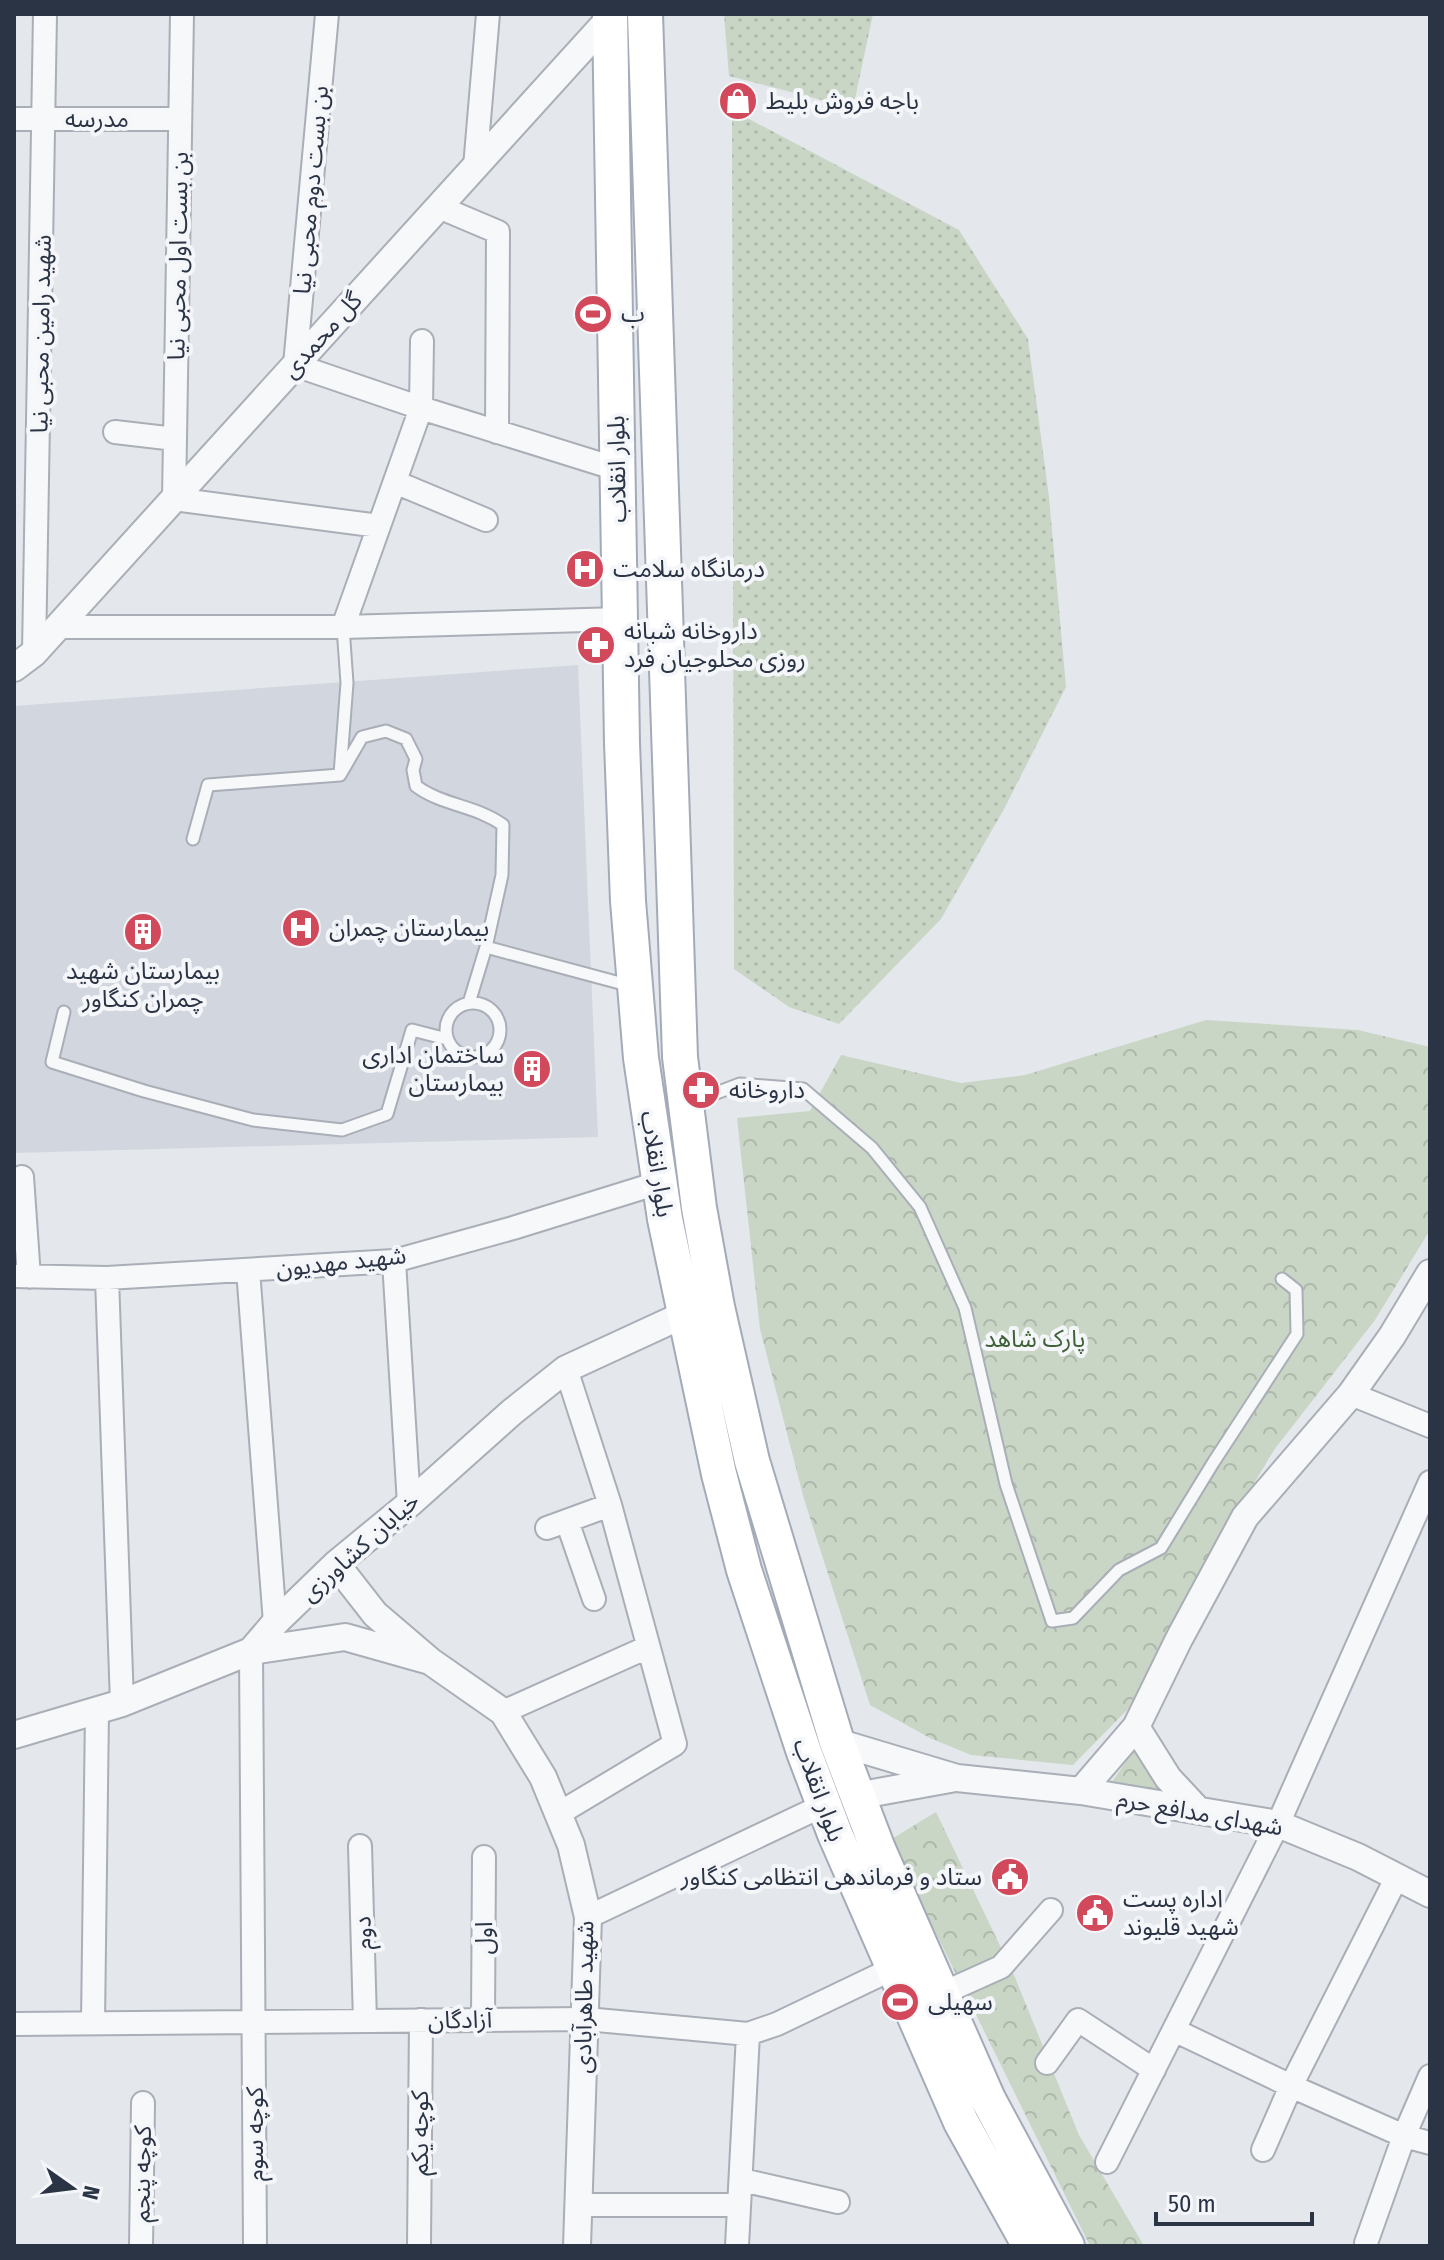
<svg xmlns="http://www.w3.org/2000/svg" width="1444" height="2260" viewBox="0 0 1444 2260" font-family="'Fira Sans Condensed','Noto Sans Arabic',sans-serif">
<defs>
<pattern id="grass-dots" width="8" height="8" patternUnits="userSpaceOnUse" patternTransform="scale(2)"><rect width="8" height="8" fill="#c9d6c5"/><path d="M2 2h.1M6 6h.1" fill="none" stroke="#adb8ab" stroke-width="1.8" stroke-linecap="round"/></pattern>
<pattern id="park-crowns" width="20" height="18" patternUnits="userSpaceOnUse" patternTransform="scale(2)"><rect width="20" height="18" fill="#c9d6c5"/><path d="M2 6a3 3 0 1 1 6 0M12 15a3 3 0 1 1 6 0" fill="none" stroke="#adb8ab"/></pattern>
</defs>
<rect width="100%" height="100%" fill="#e4e7ec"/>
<path fill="#d2d6de" d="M578 665 598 1137 14 1153V706Z"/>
<path fill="url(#grass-dots)" d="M724 14H873L853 108 729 76Z
M732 110 959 230 1028 339 1049 497 1066 687 1004 809 941 919 839 1024 789 1007 734 969Z"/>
<path fill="url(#park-crowns)" d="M1206 1020 1358 1030 1430 1047V1230L1375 1320 1274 1450 1192 1587 1129 1708 1073 1765 971 1755 930 1738 870 1705 804 1499 760 1329 737 1118 810 1111 841 1055 961 1083 1025 1075Z
M1136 1747 1166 1791 1112 1782Z
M936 1812 1014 1975 1079 2135 1144 2246H1090L890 1840Z"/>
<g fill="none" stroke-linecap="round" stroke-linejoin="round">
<defs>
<path id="service" d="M340 774 347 683 343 627
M193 839 208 785 340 775 362 737 386 731 406 739 416 759 413 770 416 786C443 806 475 805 503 825L502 875 486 947 469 1003
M486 947 631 986
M446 1030a27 27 0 1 1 54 0a27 27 0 1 1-54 0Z
M64 1012 52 1062 144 1091 253 1120 342 1130 387 1114 412 1030 447 1039
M690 1103 740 1084 803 1089 872 1148 920 1207 965 1308 1006 1484 1052 1621 1073 1618 1119 1570 1161 1548 1213 1463 1297 1334 1296 1290 1282 1279"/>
<path id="minor" d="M182 14 174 499 379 526
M327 14 295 365 421 408 617 469
M14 119H180
M475 167 488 14
M439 207 498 232 497 432
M115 432 175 439
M395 482 486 520
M58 627H343L620 619
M343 627 421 408 422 341
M34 653 45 14
M22 1177 29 1277
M394 1261 409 1504
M248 1270 275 1623
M14 1276 107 1278 394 1261 513 1228 658 1183
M107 1278 122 1703
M1351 1394 1430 1426
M567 1521 594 1599
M547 1528 610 1505
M251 1651 255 2246
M503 1712 648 1647
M558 1814 675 1744 610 1505 566 1369
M360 1846 365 2021
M588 1917 824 1805
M941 1994 1001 1967 1051 1910
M483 2019 484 1857
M93 2023 97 1711
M14 2024 586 2019 748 2034 777 2024 892 1969
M1174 2030 1291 2086 1404 2136 1430 2143
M1047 2063 1078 2020 1154 2070
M1263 2150 1291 2086 1397 1877
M1107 2162 1278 1824 1430 1482
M742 2180 838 2202
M578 2205H739
M1366 2243 1404 2136 1430 2076
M141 2246 143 2103
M419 2246 421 2020
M737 2246 748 2034"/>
<path id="tertiary" d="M14 668 34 653 610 18
M251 1651 345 1637 430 1661 375 1614 336 1564
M430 1661 503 1712 543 1777 571 1845 588 1917 577 2246
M1136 1727 1168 1778 1196 1808
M14 1735 122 1703 251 1651 275 1623 336 1564 409 1504 512 1412 566 1369 683 1315
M837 1742 957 1778 1081 1791 1278 1824 1358 1857 1430 1894
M1081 1791 1136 1727 1179 1639 1245 1517 1351 1394 1392 1336 1430 1273
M856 1796 950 1779"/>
<path id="primary" d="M610 14 622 743 628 901 641 1058 665 1219 719 1474 744 1570 804 1752 835 1834 961 2122 1030 2246
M645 14 680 1057 699 1208 717 1307 752 1461 837 1742 878 1849 988 2099 1067 2246"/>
</defs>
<use href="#service" stroke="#a9aeb7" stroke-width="15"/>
<use href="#minor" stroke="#a9aeb7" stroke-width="26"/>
<use href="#tertiary" stroke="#a9aeb7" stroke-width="30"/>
<use href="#primary" stroke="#a3abb8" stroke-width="38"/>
<use href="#service" stroke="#f7f8fa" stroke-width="11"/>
<use href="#minor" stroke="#f7f8fa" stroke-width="22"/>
<use href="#tertiary" stroke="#f7f8fa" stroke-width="26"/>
<use href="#primary" stroke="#fff" stroke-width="34"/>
</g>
<defs>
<symbol id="shop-disc" viewBox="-11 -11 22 22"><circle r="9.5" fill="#d1495b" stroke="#f4f6f9"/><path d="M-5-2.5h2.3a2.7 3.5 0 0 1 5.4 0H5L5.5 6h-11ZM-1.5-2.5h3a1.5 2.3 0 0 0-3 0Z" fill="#fff"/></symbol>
<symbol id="stadium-disc" viewBox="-11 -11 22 22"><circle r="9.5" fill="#d1495b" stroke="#f4f6f9"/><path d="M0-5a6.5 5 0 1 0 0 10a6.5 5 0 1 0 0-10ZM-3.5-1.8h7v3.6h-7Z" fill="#fff"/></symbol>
<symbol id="hospital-disc" viewBox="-11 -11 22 22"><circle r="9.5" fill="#d1495b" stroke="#f4f6f9"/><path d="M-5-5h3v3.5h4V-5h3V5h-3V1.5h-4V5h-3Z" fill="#fff"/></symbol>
<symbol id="pharmacy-disc" viewBox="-11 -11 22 22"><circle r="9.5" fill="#d1495b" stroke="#f4f6f9"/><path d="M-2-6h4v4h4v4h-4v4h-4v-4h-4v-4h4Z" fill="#fff"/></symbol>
<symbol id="building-disc" viewBox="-11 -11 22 22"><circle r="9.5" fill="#d1495b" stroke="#f4f6f9"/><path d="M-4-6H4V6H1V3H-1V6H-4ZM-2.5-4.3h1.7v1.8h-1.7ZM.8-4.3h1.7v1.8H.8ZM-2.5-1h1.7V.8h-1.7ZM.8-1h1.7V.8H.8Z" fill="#fff"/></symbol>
<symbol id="civic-disc" viewBox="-11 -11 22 22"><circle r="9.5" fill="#d1495b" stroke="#f4f6f9"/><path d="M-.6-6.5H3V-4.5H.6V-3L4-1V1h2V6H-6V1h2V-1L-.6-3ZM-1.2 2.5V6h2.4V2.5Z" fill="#fff"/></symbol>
</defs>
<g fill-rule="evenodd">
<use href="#shop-disc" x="716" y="79" width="44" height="44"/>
<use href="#stadium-disc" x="571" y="292" width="44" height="44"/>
<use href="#hospital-disc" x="563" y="547" width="44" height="44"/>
<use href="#pharmacy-disc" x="574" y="623" width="44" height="44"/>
<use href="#hospital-disc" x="279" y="906" width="44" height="44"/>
<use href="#building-disc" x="121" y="910" width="44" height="44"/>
<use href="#building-disc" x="510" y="1047" width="44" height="44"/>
<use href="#pharmacy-disc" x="679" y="1068" width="44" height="44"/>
<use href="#civic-disc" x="988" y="1855" width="44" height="44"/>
<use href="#civic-disc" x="1073" y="1891" width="44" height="44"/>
<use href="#stadium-disc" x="878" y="1980" width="44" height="44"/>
</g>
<g text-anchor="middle" stroke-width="8" stroke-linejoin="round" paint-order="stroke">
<g font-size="24" fill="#2b3445" stroke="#f4f6f9" text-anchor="start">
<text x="766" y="109">باجه فروش بلیط</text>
<text x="621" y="322">ب</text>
<text x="613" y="577">درمانگاه سلامت</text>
<text x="624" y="639">داروخانه شبانه<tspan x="624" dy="28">روزی محلوجیان فرد</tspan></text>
<text x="329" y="936">بیمارستان چمران</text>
<text x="143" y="979" text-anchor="middle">بیمارستان شهید<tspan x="143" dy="28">چمران کنگاور</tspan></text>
<text x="504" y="1063" text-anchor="end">ساختمان اداری<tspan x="504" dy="28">بیمارستان</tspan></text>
<text x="729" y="1098">داروخانه</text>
<text x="982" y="1885" text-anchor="end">ستاد و فرماندهی انتظامی کنگاور</text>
<text x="1123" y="1907">اداره پست<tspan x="1123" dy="28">شهید قلیوند</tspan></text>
<text x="928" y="2010">سهیلی</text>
</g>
<g font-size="24" fill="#2b3445" stroke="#f4f6f9">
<text x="97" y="127">مدرسه</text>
<text transform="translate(311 190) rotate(-85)" y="8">بن بست دوم محبی نیا</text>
<text transform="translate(178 256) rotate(-89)" y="8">بن بست اول محبی نیا</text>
<text transform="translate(41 334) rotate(-89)" y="8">شهید رامین محبی نیا</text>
<text transform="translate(322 335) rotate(-48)" y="8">گل محمدی</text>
<text transform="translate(617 469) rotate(-91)" y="8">بلوار انقلاب</text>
<text transform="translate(657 1164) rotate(81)" y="8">بلوار انقلاب</text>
<text transform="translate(341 1262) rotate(-6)" y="8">شهید مهدیون</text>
<text transform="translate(360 1547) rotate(-42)" y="8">خیابان کشاورزی</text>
<text transform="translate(819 1790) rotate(70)" y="8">بلوار انقلاب</text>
<text transform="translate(1200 1813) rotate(10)" y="8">شهدای مدافع حرم</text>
<text transform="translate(363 1933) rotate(-92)" y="8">دوم</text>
<text transform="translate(484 1938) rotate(-90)" y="8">اول</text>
<text transform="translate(584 1997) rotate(-89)" y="8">شهید طاهرآبادی</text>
<text transform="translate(460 2020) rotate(-1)" y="8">آزادگان</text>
<text transform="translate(420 2133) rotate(-90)" y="8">کوچه یکم</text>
<text transform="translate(255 2134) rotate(-90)" y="8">کوچه سوم</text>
<text transform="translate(142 2174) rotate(-89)" y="8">کوچه پنجم</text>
</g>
<g font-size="24" fill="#3f6138" stroke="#f4f6f9">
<text x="1035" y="1347">پارک شاهد</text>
</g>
</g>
<rect width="1444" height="2260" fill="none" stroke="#2b3445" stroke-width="32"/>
<g transform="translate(72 2188) rotate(104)" stroke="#f4f6f9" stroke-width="6" paint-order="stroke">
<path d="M0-6L14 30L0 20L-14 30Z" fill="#2b3445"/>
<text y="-12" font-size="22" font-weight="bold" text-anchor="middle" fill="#2b3445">N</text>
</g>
<path d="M1156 2212v12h156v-12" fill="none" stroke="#2b3445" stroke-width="4"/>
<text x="1168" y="2212" font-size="24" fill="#2b3445" stroke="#f4f6f9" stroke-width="6" paint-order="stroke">50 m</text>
</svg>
